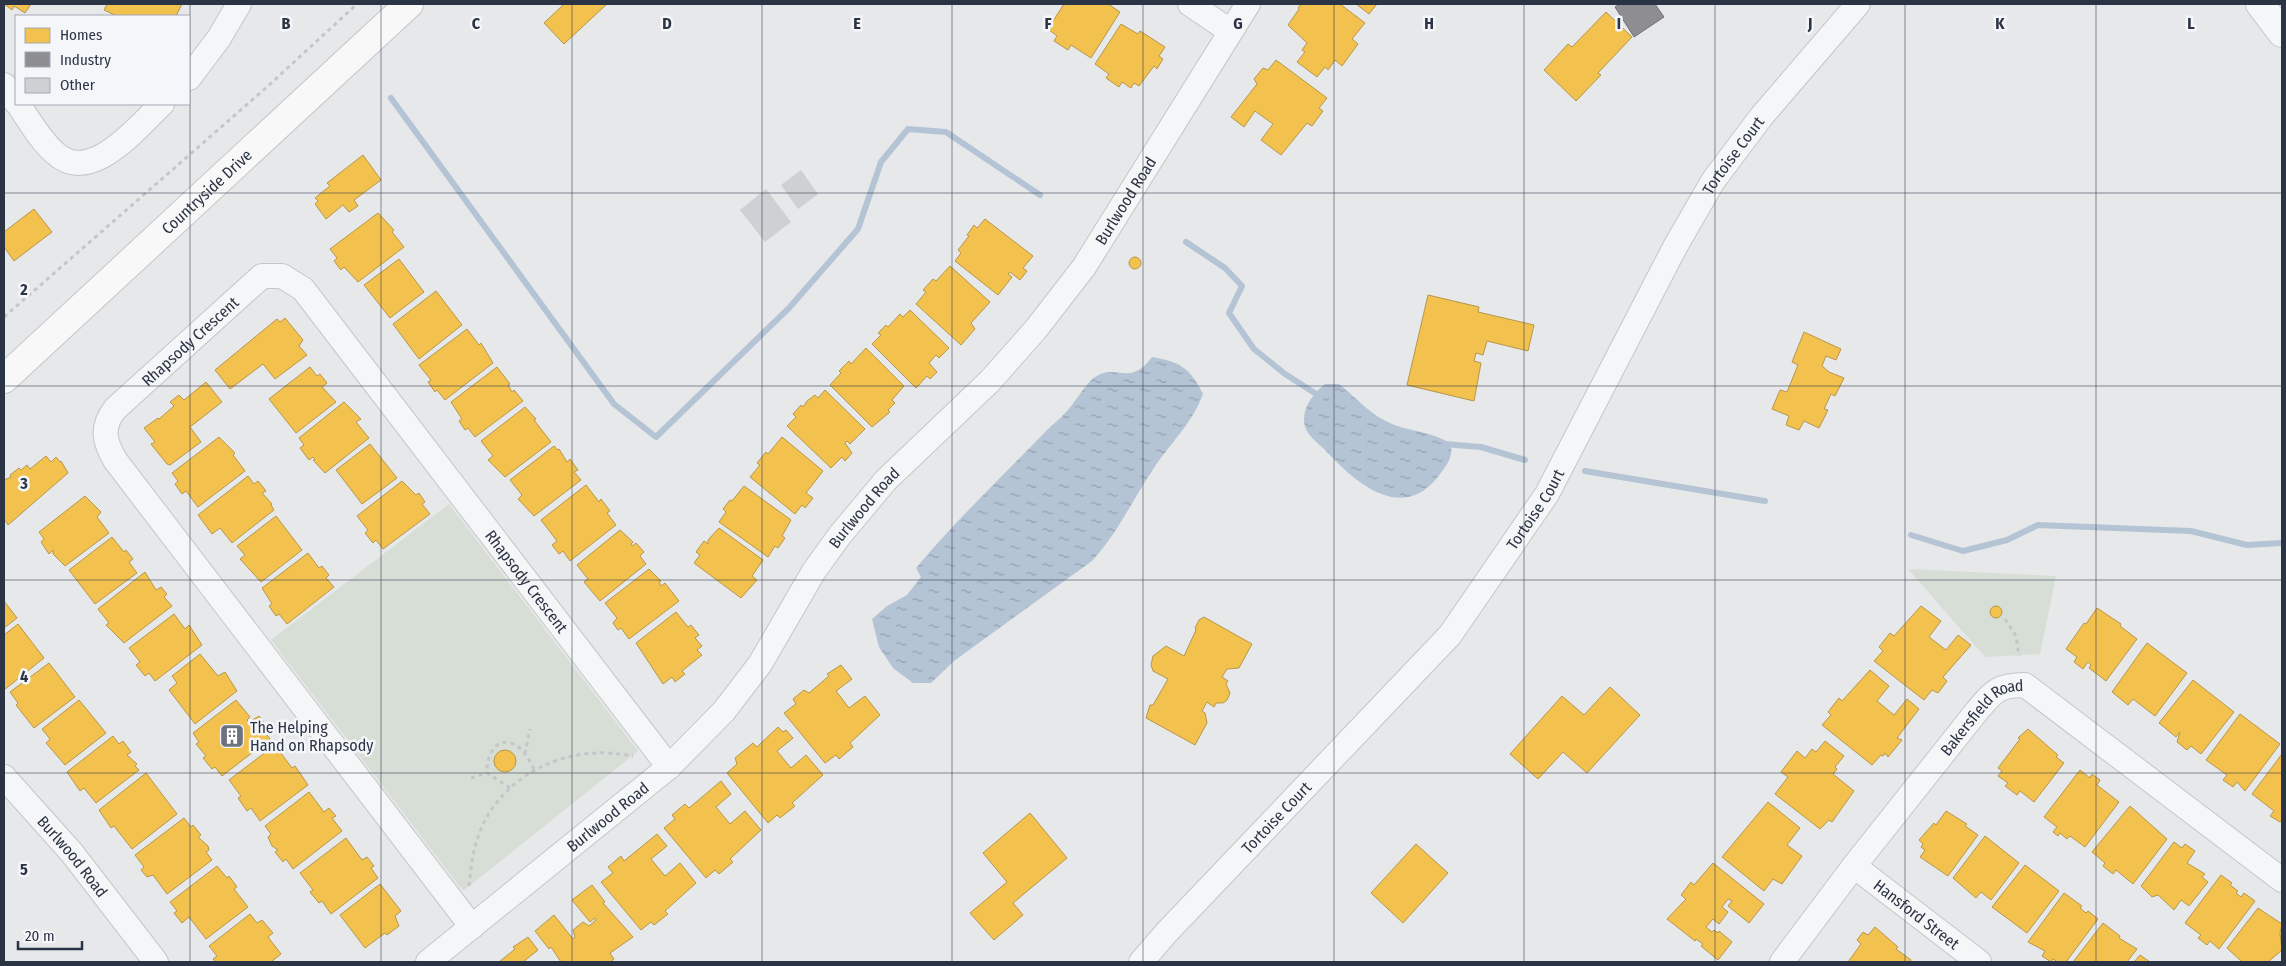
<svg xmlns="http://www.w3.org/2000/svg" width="2286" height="966" viewBox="0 0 2286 966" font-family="'Fira Sans Condensed',sans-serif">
<defs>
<pattern id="water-ripples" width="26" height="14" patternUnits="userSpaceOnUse" patternTransform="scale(1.25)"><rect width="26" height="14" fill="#b4c4d5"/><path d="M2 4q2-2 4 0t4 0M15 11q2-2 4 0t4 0" fill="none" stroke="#93a0af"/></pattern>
</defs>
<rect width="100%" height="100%" fill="#e6e8ea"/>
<path fill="#d6ded6" d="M449 504 638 751 463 891 271 640Z
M1908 569 2056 576 2040 654 1985 657Z"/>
<path fill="url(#water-ripples)" d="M1152 357C1181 362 1190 368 1203 394 1192 424 1171 442 1154 468 1133 499 1117 534 1092 561L954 661 931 683H913L893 668 879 647 872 619 887 606 907 595 921 577 916 568C957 519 1003 476 1047 430 1053 424 1060 419 1066 412 1075 403 1086 383 1095 377 1118 362 1129 388 1152 357Z
M1325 384H1339C1357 398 1370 415 1392 424 1412 432 1434 432 1451 444 1453 459 1446 466 1437 478 1401 522 1356 483 1328 453 1319 443 1304 435 1304 420 1304 405 1314 393 1325 384Z"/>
<path fill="#f2c14e" stroke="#b6974b" d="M4 4H31L25 13 14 6 12 10Z
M107 4H182L176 16H117L104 10Z
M564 4H607L564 44 544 23Z
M1064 4H1108L1120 12 1091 58 1071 45 1068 50 1054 41 1057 36 1048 29Z
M1301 4H1340L1365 23 1352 39 1358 44 1342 66 1335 60 1328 70 1325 67 1317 77 1297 62 1305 52 1302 50 1307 43 1288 25 1299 9 1298 8Z
M1356 4H1377L1369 14Z
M1606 12 1632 37 1598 73 1601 75 1576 101 1544 70 1568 44 1572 47Z
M1121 24 1138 34 1140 31 1165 47 1159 56 1163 59 1157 69 1154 66 1139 86 1134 83 1131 88 1122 82 1119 87 1106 78 1109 74 1095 64Z
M1276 60 1327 98 1319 108 1323 111 1312 126 1307 123 1281 155 1261 140 1273 124 1255 111 1244 127 1231 117 1257 84 1254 79 1263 68 1268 70Z
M363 155 381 180 354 200 358 206 349 212 343 205 326 219 315 204 318 201 315 198 330 186 327 183Z
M34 209 52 232 14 261 4 247V232Z
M378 213 394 230 392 232 404 247 358 282 344 267 341 270 334 261 337 258 330 249Z
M985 219 1033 256 1023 268 1027 271 1020 280 1010 272 1008 274 1012 277 998 295 955 261 961 253 958 250 969 236 967 235 974 225 977 228Z
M1129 263a6 6 0 1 1 12 0a6 6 0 1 1-12 0Z
M399 259 424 292 390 318 364 285Z
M950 266 990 302 971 323 975 329 961 345 916 304 926 292 923 290 933 279 936 281Z
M436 291 462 325 419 359 393 324Z
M1428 295 1479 307 1478 312 1534 325 1528 351 1487 341 1483 355 1476 353 1474 361 1481 363 1474 401 1407 385Z
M910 310 949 348 939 358 936 355 929 363 937 372 930 379 927 376 916 388 872 344 881 335 878 333 886 325 888 327 900 314 903 317Z
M285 318 303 340 299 346 307 355 275 379 263 364 230 389 215 370 277 319 280 322Z
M467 329 479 345 481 343 493 363 445 400 437 390 435 392 428 382 431 380 419 365Z
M1804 332 1841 349 1836 360 1826 356 1822 366 1829 372 1844 378 1835 396 1831 394 1824 409 1828 410 1819 428 1804 421 1799 430 1786 425 1789 416 1772 409 1780 390 1787 392 1798 365 1792 362Z
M866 348 904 386 892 400 895 403 888 410 890 412 872 427 830 385 841 373 839 371 849 361 851 364Z
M310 367 317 376 320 374 327 383 322 387 336 402 296 433 269 399Z
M497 367 510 384 508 385 512 392 514 390 523 401 475 437 468 428 465 430 459 421 462 419 451 402Z
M206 382 222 402 190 427 201 442 170 465 167 464 151 444 155 442 144 428 158 418 159 419 174 406 170 402 179 395 184 400Z
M825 390 865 429 850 444 847 441 845 443 852 453 845 461 842 457 831 468 787 426 796 417 793 414 801 405 803 407 807 401 815 395 818 398Z
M344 402 361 419 356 422 369 438 325 473 313 460 315 459 313 457 309 460 300 448 304 445 299 438Z
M525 407 536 419 534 420 551 442 505 477 488 460 493 456 481 441Z
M219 437 235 453 233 455 245 471 198 507 186 491 182 494 175 484 178 481 172 473Z
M782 437 823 471 806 493 813 498 805 508 802 505 795 514 750 477 760 465 757 463 766 452 768 454Z
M370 444 397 478 362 504 336 470Z
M554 446 558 450 559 449 567 462 570 459 578 470 574 472 581 480 534 516 518 499 522 495 510 480Z
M46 456 51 462 56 457 60 462 61 461 68 473 8 525 4 519V480L11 477 10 475 19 468 21 470 27 465 30 469Z
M248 476 254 484 258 481 266 491 262 493 272 504 271 505 274 510 232 543 220 528 212 534 198 515Z
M402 481 416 495 419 493 425 502 422 504 430 514 383 549 376 540 373 543 365 533 368 530 357 516Z
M586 485 599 502 601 499 610 511 607 513 616 525 570 561 563 551 559 554 552 545 557 541 541 520Z
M744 486 791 520 782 536 785 538 778 548 775 546 768 557 719 522 726 512 723 509 730 500 732 501Z
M85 496 101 512 97 517 109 533 65 566 53 554V550L49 554 41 542 44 539 39 532Z
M276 516 302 550 261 582 240 559 245 555 237 546Z
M719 528 763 560 752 576 757 580 741 598 694 563 700 555 696 552 704 541 708 544V540Z
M620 530 633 542 631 544 632 546 636 543 644 552 640 556 646 564 600 601 584 582 588 579 577 565Z
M112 537 124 552 126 550 133 559 129 562 137 573 95 604 69 570Z
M308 553 319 568 322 566 329 575 326 578 334 587 287 624 279 614 276 616 269 606 272 604 262 588Z
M649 569 661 581 659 582 661 586 665 583 679 601 629 639 621 628 618 630 613 623 617 618 605 603Z
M145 572 156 590 161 587 167 594 164 597 172 606 124 643 106 625 109 623 98 609Z
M4 601 17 618 4 628Z
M1990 612a6 6 0 1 1 12 0a6 6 0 1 1-12 0Z
M1921 606 1941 621 1929 637 1946 650 1958 635 1971 645 1943 677 1947 681 1938 693 1932 690 1924 700 1874 661 1883 651 1879 647 1890 633 1894 636Z
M2097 608 2121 624 2120 626 2137 639 2106 681 2089 668 2091 665 2088 662 2083 669 2074 662 2077 657 2066 649 2084 623 2086 624Z
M676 612 688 627 691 625 699 635 695 638 702 646 697 650 702 655 682 671 685 674 675 682 672 677 663 684 636 643Z
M174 614 185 629 189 625 202 645 155 681 149 673 145 676 136 665 140 662 129 648Z
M1204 617 1252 644 1239 668 1227 669 1222 677 1228 681 1226 684 1230 693 1227 700 1223 703H1216L1214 707 1207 702 1202 711 1205 713 1207 723 1195 745 1146 718 1150 705H1153L1168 679 1153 671 1151 665 1153 656 1166 646 1184 656 1196 630 1195 628 1199 620Z
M18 624 44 658 4 690V635Z
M2147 643 2187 673 2155 716 2133 699 2128 705 2112 692Z
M200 654 218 676 225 672 237 691 195 724 169 690 177 683 172 676Z
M49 663 75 697 34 728 16 705 18 703 10 692Z
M841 665 852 679 836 691 849 708 865 696 880 715 850 743 853 747 839 759 836 755 825 763 784 713 796 704 793 699 804 690 809 693 829 676 827 674Z
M1870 670 1889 686 1877 701 1894 715 1907 699 1919 709 1897 738 1902 740 1888 757 1885 753 1883 756 1881 755 1872 765 1822 725 1831 715 1828 712 1839 698 1842 701Z
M2193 680 2234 712 2201 754 2191 746 2187 750 2177 742 2180 732 2176 737 2159 723Z
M1610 687 1640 715 1587 773 1563 752 1538 779 1510 754 1562 696 1584 715Z
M79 700 106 733 65 765 46 743 50 739 42 729Z
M236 700 250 717 247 720 249 722 259 716 265 724 261 727 270 739 222 776 215 767 212 769 203 758 206 756 196 744 199 742 193 733Z
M2240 714 2280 744 2245 791 2237 782 2233 787 2223 780 2227 775 2206 760Z
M778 727 783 732 786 730 793 738 777 751 791 768 806 755 823 775 792 803 795 806 780 818 777 815 768 823 727 773 737 764 735 758 753 743 757 747Z
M2028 729 2058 755 2056 757 2064 763 2034 802 2020 791 2017 795 2005 786 2008 783 1998 776 2002 771 1998 768 2020 739 2018 738Z
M113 736 119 744 123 741 131 752 127 755 137 764 135 766 139 770 96 803 84 788 80 791 67 772Z
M1825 741 1844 756 1835 767 1837 769 1833 774 1854 791 1832 822 1829 820 1820 829 1775 794 1788 777 1781 772 1797 751 1805 758 1812 749 1816 752Z
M275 745 292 768 295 766 308 785 260 821 251 808 247 811 238 798 241 796 229 780Z
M494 761a11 11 0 1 1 22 0a11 11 0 1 1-22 0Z
M2282 754V820L2280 822 2270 816 2274 811 2252 794Z
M2080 770 2090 778 2092 774 2100 780 2097 785 2119 802 2085 847 2070 836 2067 839 2060 833 2058 836 2053 832 2057 827 2044 817Z
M146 773 177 814 132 849 114 826 111 828 99 810Z
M721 781 731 794 716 807 730 824 745 811 761 830 730 859 733 862 719 874 715 870 706 878 664 828 675 819 672 815 685 804 689 808Z
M309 792 324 812 329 808 336 816 332 818 342 831 293 869 286 859 283 862 275 852 278 850 272 846 268 837 271 834 265 826Z
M1768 802 1800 828 1787 845 1802 856 1782 884 1773 879 1764 891 1722 857Z
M2130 806 2167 839 2133 884 2116 870 2113 874 2103 866 2105 863 2092 852Z
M1946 811 1967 824 1965 826 1978 835 1948 876 1920 857 1925 850 1921 847 1923 844 1919 840 1934 823 1936 825Z
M1030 813 1067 858 1013 903 1023 915 994 940 970 913 1007 882 983 853Z
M184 818 191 827 193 825 201 835 198 837 208 846 209 850 206 852 212 860 167 894 153 875 147 877 141 870 144 867 135 855Z
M657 834 667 846 651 859 665 876 680 863 696 883 665 911 668 914 654 925 651 922 641 930 601 882 613 873 608 867 621 856 624 861Z
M1985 836 2019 863 1991 900 1981 892 1976 898 1953 878Z
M346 838 362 860 367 857 374 866 371 868 378 878 331 914 322 901 319 903 310 892 313 890 300 873Z
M2174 842 2182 848 2185 844 2195 851 2187 863 2205 874 2202 877 2208 882 2189 906 2181 900 2174 910 2158 895 2152 897 2141 886Z
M1416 844 1448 873 1403 923 1371 893Z
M1713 863 1764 904 1749 923 1728 906 1732 901 1728 899 1722 907 1728 912 1719 924 1713 919 1706 927 1712 932 1714 930 1718 933 1719 931 1732 942 1718 960 1701 946 1703 944 1696 939 1695 941 1667 919 1686 899 1681 895 1691 882 1694 885Z
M2025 865 2059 891 2027 933 1992 907Z
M217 866 227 878 229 876 237 887 234 889 248 907 206 939 189 917 182 923 174 913 177 911 170 902Z
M2221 875 2232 883 2230 885 2238 891 2236 893 2241 897 2244 893 2255 901 2219 949 2210 941 2207 945 2198 938 2201 935 2185 923Z
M380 884 401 911 395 916 399 926 387 935 385 933 365 948 340 915Z
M592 885 605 902 603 903 633 937 610 953 614 959 610 962H561L551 947 549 949 535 931 554 915 573 939 575 937 573 930 583 922 589 926 596 920 595 918 590 922 572 900Z
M2064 893 2082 906 2080 908 2086 913 2088 911 2098 919 2066 962H2058L2053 959 2051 962 2042 956 2045 951 2028 942Z
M2258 908 2282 924 2280 933 2282 950 2268 962H2242L2227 948Z
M250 914 257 923 262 920 273 933 268 937 281 954 271 962H216L213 959 217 956 209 946Z
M2103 923 2120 936 2119 938 2137 949 2127 962H2073Z
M1875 927 1898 947 1896 949 1911 960 1910 962H1848L1861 944 1857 940 1863 932 1868 935Z
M528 937 538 950 523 962H499L515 949 513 947Z
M2140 955 2150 962H2134Z"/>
<path fill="#8d8d92" stroke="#70727b" d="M1620 4H1655L1664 17 1634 37 1615 7Z"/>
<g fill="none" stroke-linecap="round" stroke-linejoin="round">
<path stroke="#b4c4d5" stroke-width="6" d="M391 98 614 404 656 437 789 308 858 229 881 162 908 129 946 132 1040 195
M1186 242 1225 268 1242 286 1229 313 1254 349 1285 374 1321 397
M1444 444 1481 447 1525 460
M1585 471 1765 501
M1911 535 1963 551 2007 540 2038 525 2191 531 2247 545 2282 543"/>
</g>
<path fill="#ced0d3" d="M801 170 818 194 798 209 781 185Z
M766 189 791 222 765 242 740 210Z"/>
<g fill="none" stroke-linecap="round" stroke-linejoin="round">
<defs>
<g id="minor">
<path d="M1190 4 1230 31"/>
<path d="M189 78 219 38 239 4"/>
<path d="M4 85 16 102"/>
<path d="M18 104C29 120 40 140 55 153 91 186 137 127 162 104"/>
<path id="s1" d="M4 777 72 853 156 962"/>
<path id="s2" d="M1854 866 1979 962"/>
<path id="s3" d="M472 927 115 460C104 441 101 427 115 409L262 276H282L303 289 669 767"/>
<path id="s4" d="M428 962 669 767 724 711 760 664 814 571 840 535 886 480 990 381 1036 329 1084 267 1248 4"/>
<path id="s5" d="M1141 962 1167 932 1450 635 1547 494 1675 247 1713 181 1761 117 1858 4"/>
<path id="s6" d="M1782 962 1854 866 1977 711C1994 691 1998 685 2025 685L2282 880"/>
</g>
<path id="tertiary" d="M2260 4 2282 33"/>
<g id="secondary">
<path id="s7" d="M4 379 409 4"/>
</g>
</defs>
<use href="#minor" stroke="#c4c6c8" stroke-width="26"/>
<use href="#tertiary" stroke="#c4c6c8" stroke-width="30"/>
<use href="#secondary" stroke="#c4c6c8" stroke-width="30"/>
<path stroke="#c5c6ca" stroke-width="3" stroke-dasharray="4 4" stroke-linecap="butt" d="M4 317 267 87 357 4
M2005 619 2016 636 2019 656
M525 754 530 729
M471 778 487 773
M510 788 487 773C486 757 496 733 517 746 525 752 530 761 534 769
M469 886C471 870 472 853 478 837 494 788 544 755 595 753 607 752 620 754 633 756"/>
<use href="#minor" stroke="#f5f6f7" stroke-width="24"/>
<use href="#tertiary" stroke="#f5f6f7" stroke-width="28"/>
<use href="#secondary" stroke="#f8f8f8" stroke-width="28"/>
</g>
<path fill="none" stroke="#2b3445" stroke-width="1" stroke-opacity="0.55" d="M190 4V962M381 4V962M572 4V962M762 4V962M952 4V962M1143 4V962M1334 4V962M1524 4V962M1715 4V962M1905 4V962M2096 4V962M4 193H2282M4 386H2282M4 580H2282M4 773H2282"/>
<defs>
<symbol id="building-square" viewBox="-11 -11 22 22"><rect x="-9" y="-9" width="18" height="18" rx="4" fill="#6c737f" stroke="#f4f6f9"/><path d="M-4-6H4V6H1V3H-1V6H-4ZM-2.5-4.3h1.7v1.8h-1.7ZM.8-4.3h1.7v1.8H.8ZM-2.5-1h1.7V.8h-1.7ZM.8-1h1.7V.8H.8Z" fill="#fff"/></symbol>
</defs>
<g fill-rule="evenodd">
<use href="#building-square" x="218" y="722" width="28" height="28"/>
</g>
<g text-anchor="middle" stroke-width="5" stroke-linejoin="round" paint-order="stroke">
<g font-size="16" fill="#2b3445" stroke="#f4f6f9">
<text dy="6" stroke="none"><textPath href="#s5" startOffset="1008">Tortoise Court</textPath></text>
<text dy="6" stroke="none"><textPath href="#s7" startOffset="276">Countryside Drive</textPath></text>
<text dy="6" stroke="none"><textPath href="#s4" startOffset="1041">Burlwood Road</textPath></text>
<text dy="6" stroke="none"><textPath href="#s3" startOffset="744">Rhapsody Crescent</textPath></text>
<text dy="6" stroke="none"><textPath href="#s4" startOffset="636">Burlwood Road</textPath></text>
<text dy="6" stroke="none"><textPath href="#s5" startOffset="602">Tortoise Court</textPath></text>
<text dy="6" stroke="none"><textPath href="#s3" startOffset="1254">Rhapsody Crescent</textPath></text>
<text dy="6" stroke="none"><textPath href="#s6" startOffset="319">Bakersfield Road</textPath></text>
<text dy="6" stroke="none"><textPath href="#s4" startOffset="231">Burlwood Road</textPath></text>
<text dy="6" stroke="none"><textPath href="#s5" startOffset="198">Tortoise Court</textPath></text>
<text dy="6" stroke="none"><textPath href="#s1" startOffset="105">Burlwood Road</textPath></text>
<text dy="6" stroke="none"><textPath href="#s2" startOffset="79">Hansford Street</textPath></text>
</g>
<g font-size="16" fill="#2b3445" stroke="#f4f6f9" text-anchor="start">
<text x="250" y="733">The Helping<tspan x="250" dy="18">Hand on Rhapsody</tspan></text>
</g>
</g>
<g font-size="16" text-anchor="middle" font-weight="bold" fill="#2b3445" stroke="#f4f6f9" stroke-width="5" stroke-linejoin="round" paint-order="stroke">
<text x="286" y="29">B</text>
<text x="476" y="29">C</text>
<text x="667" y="29">D</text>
<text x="857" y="29">E</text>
<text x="1048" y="29">F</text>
<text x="1238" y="29">G</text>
<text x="1429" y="29">H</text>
<text x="1619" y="29">I</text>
<text x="1810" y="29">J</text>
<text x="2000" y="29">K</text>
<text x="2191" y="29">L</text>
<text x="24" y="295">2</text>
<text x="24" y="489">3</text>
<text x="24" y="682">4</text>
<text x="24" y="875">5</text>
</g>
<rect width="2286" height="966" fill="none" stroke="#2b3445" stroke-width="10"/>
<rect x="15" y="15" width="175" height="90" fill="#f4f6f9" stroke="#a4a8b1"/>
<rect x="25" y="28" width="25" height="15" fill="#f2c14e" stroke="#a4a8b1"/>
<text x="60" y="40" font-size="15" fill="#2b3445">Homes</text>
<rect x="25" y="52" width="25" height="15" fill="#8d8d92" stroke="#a4a8b1"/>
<text x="60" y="65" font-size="15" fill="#2b3445">Industry</text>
<rect x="25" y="78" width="25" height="15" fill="#ced0d3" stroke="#a4a8b1"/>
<text x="60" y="90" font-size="15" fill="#2b3445">Other</text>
<path d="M18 941v8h64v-8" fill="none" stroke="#2b3445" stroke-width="2.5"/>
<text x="25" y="941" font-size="15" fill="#2b3445" stroke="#f4f6f9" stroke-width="4" paint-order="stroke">20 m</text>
</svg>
